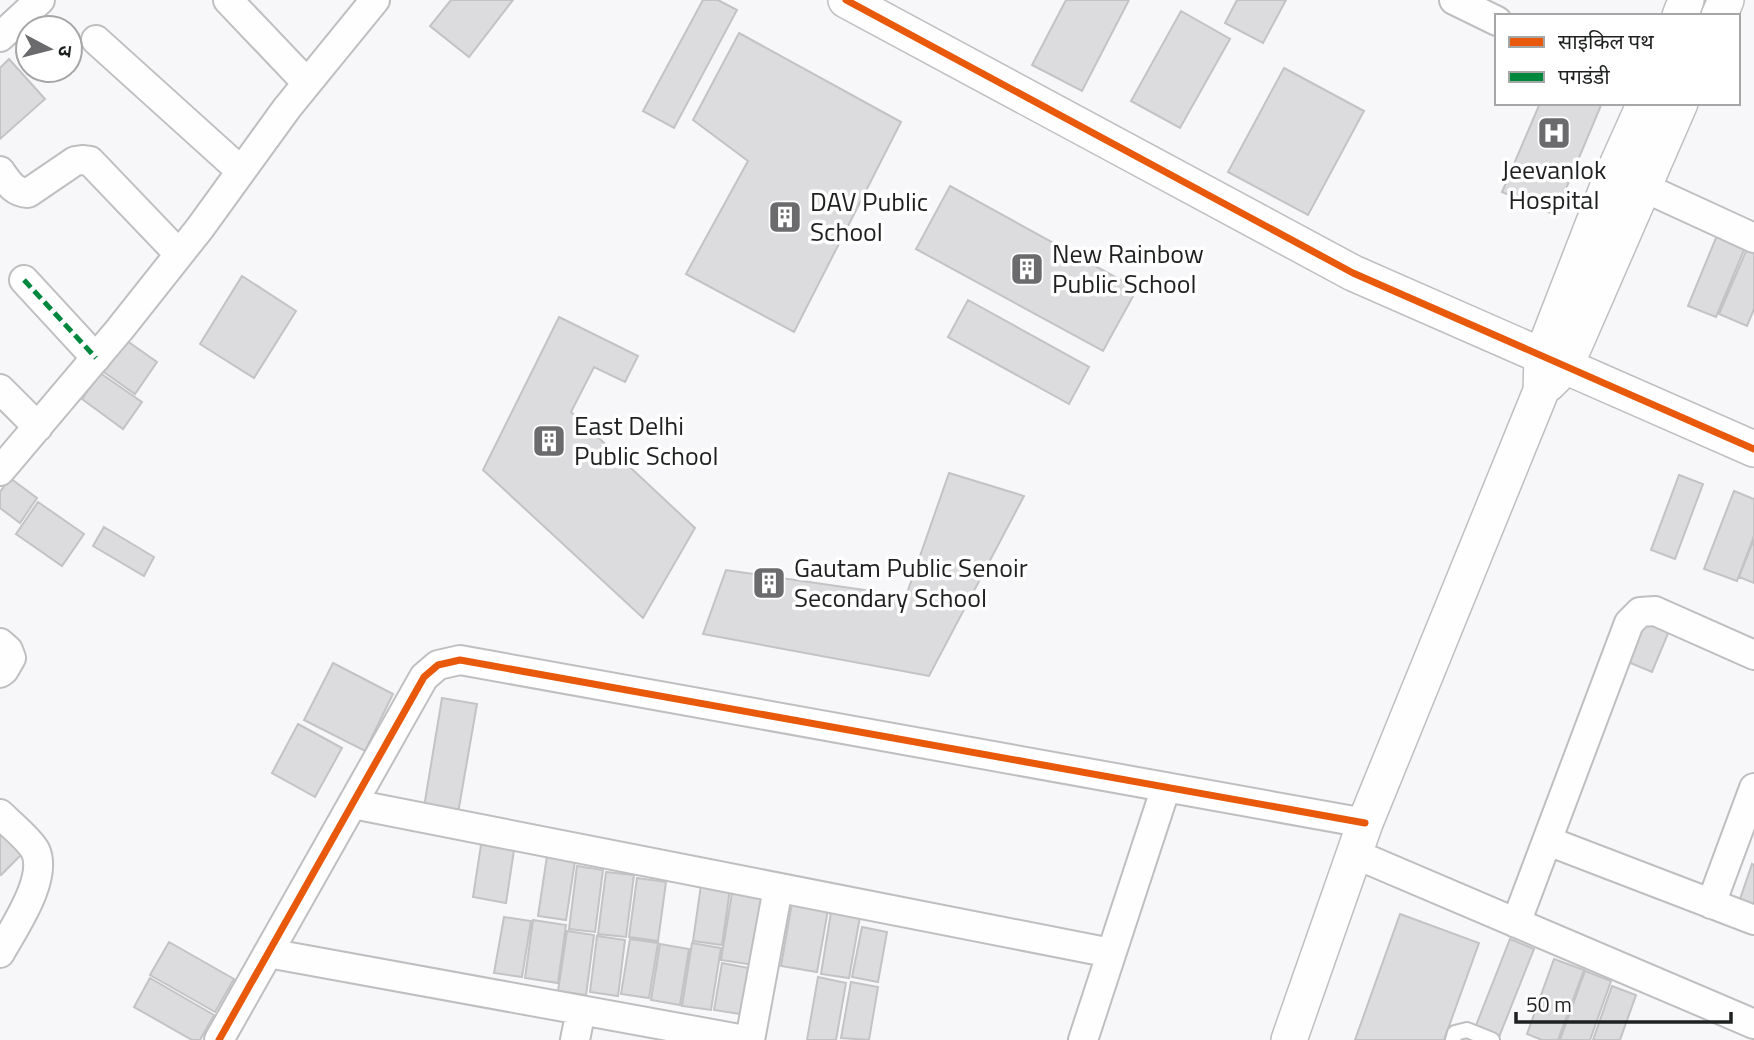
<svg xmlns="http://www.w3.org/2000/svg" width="1754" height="1040" viewBox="0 0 1754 1040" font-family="'Titillium Web','Noto Sans Devanagari',sans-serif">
<rect width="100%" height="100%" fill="#f7f7f9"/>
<path fill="#dcdcde" stroke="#c3c3c5" stroke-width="2" d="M451 0H513L469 57 430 26Z
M703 0H718L737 10 674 128 643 111Z
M1066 0H1129L1082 91 1032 65Z
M1237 0H1286L1263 43 1225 23Z
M1181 11 1230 39 1180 128 1131 101Z
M739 33 901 122 794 332 686 274 748 161 693 120Z
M9 59 45 99 0 139V68Z
M1284 68 1364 111 1308 215 1228 172Z
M1540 103H1602L1555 215 1502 192Z
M950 186 1137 289 1103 351 916 249Z
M1718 233 1746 245 1716 317 1688 306Z
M1747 249 1754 252V309L1747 326 1719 314Z
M242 276 296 311 254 378 200 344Z
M968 300 1089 367 1069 404 948 337Z
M559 317 638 356 625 382 594 367 571 412 695 528 643 618 483 470Z
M123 338 157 362 135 394 101 370Z
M100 373 142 402 123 429 82 399Z
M949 473 1024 496 929 676 703 634 726 570 906 596Z
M1679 475 1703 484 1675 559 1651 550Z
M10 478 37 498 20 523 0 508V492Z
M1734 491 1754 499V536L1737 581 1704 569Z
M38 502 84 534 62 566 16 534Z
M104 527 154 557 144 576 93 546Z
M1754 539V583L1739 577Z
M1644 621 1669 631 1652 672 1628 662Z
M333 663 393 694 365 751 304 720Z
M442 698 477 704 458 813 424 807Z
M298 724 342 748 315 797 272 773Z
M0 830 23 853 1 875 0 874Z
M483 832 516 837 506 903 473 897Z
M547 856 575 861 566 920 538 916Z
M1752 864 1754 865V914L1737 908Z
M577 866 603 870 595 932 569 929Z
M606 872 634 875 626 937 598 934Z
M637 878 666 882 658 941 629 937Z
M701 885 730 889 722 945 693 941Z
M732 893 765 899 755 965 721 960Z
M793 897 829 904 817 972 781 966Z
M832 906 861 911 849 978 821 974Z
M1400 914 1479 943 1444 1040H1355Z
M504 917 531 921 522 977 494 973Z
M533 920 566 925 558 983 525 978Z
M862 927 887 932 878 982 852 977Z
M567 931 594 935 586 995 558 991Z
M597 936 625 940 618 996 590 992Z
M630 939 658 943 649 998 621 994Z
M1510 939 1534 949 1499 1037 1475 1028Z
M169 942 234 979 215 1012 150 975Z
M692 943 721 948 711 1010 682 1006Z
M660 944 689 949 680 1005 651 1000Z
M1554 959 1584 970 1558 1040H1542L1527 1034Z
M722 963 754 969 747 1015 714 1010Z
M1585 971 1611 981 1590 1040H1560Z
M818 977 846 983 836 1040H807Z
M150 978 214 1015 200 1040H192L134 1007Z
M851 982 878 987 869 1040 841 1038Z
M1612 986 1636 995 1620 1040H1593Z"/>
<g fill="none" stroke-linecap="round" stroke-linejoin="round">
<defs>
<path id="service" d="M1453 1040 1455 1033 1467 1030 1492 1040"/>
<path id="minor" d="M228 0 307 83
M1454 0 1497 21
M0 37 40 0
M96 40 241 171
M0 171C8 182 13 192 28 193L75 161 82 160 90 161 179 254
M1643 187 1754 238
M24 280 96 358
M0 389 38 427
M0 471 120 329 200 228 287 108 375 0
M0 643 8 650 11 658 4 670 0 673
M353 804 1111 953
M0 814C10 824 28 838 35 850 49 878 13 929 0 953
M1548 841 1754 920
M1355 854 1754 1024
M1711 904 1754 788
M1516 923 1629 623 1640 612 1655 611 1754 655
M268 953 745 1040
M219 1040 424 677 438 665 460 660 1365 823
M575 1040 581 1010
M750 1040 778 888
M1083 1040 1166 787"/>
<path id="tertiary" d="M846 0 1353 273 1754 449
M1680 16 1686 0
M1719 16 1726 0
M1548 384 1565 367 1680 103
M1289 1040 1365 823 1541 391 1542 356 1610 181 1645 103"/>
</defs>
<use href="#service" stroke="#bfbfc1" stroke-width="18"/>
<use href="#minor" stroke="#bfbfc1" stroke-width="32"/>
<use href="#tertiary" stroke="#bfbfc1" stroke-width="38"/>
<use href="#service" stroke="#fefefe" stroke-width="14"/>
<use href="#minor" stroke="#fefefe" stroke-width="28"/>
<use href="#tertiary" stroke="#fefefe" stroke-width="35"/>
<path stroke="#00873e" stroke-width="5" stroke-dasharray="10 5" stroke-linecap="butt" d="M24 280 96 358"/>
<defs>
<path id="cycleway" d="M846 0 1353 273 1754 449
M219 1040 424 677 438 665 460 660 1365 823"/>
</defs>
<use href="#cycleway" stroke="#fff" stroke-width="11"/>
<use href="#cycleway" stroke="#e8590c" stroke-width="7"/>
</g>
<defs>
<symbol id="hospital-square" viewBox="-11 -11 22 22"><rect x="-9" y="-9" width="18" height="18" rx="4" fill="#6b6b6d" stroke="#fff"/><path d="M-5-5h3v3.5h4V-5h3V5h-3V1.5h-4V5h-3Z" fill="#fff"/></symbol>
<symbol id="building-square" viewBox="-11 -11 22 22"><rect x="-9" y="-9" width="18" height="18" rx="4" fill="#6b6b6d" stroke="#fff"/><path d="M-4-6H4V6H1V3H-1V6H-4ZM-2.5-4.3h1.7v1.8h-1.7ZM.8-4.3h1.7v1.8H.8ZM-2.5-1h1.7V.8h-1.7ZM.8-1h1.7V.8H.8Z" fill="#fff"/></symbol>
</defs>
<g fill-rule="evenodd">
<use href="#hospital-square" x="1535" y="114" width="38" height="38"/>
<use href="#building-square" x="766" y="198" width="38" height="38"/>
<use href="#building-square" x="1008" y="250" width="38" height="38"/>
<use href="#building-square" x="530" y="422" width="38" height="38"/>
<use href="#building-square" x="750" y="564" width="38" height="38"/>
</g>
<g text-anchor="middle" stroke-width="7" stroke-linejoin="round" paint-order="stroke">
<g font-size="26" fill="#1f2021" stroke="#fff" text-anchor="start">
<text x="1554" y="179" text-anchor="middle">Jeevanlok<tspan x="1554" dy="30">Hospital</tspan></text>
<text x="810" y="211">DAV Public<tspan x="810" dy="30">School</tspan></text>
<text x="1052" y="263">New Rainbow<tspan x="1052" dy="30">Public School</tspan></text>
<text x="574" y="435">East Delhi<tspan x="574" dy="30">Public School</tspan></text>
<text x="794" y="577">Gautam Public Senoir<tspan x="794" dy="30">Secondary School</tspan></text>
</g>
</g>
<rect x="1495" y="14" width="245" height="91" fill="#ffffff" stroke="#a5a6a6" stroke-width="2"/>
<rect x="1509" y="37" width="35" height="10" fill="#e8590c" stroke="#a5a6a6" stroke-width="2"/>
<text x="1558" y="49" font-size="21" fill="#1f2021">साइकिल पथ</text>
<rect x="1509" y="72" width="35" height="10" fill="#00873e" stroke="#a5a6a6" stroke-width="2"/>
<text x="1558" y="84" font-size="21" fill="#1f2021">पगडंडी</text>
<g transform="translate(49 49) rotate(97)"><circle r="33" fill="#ffffff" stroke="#a5a6a6" stroke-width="2"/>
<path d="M0-5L12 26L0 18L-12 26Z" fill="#6b6b6d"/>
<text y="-10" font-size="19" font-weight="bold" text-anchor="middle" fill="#1f2021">उ</text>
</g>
<path d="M1516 1012v10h215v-10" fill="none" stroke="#1f2021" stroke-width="3.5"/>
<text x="1526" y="1012" font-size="21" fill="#1f2021" stroke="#ffffff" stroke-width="5" paint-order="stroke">50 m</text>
</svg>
